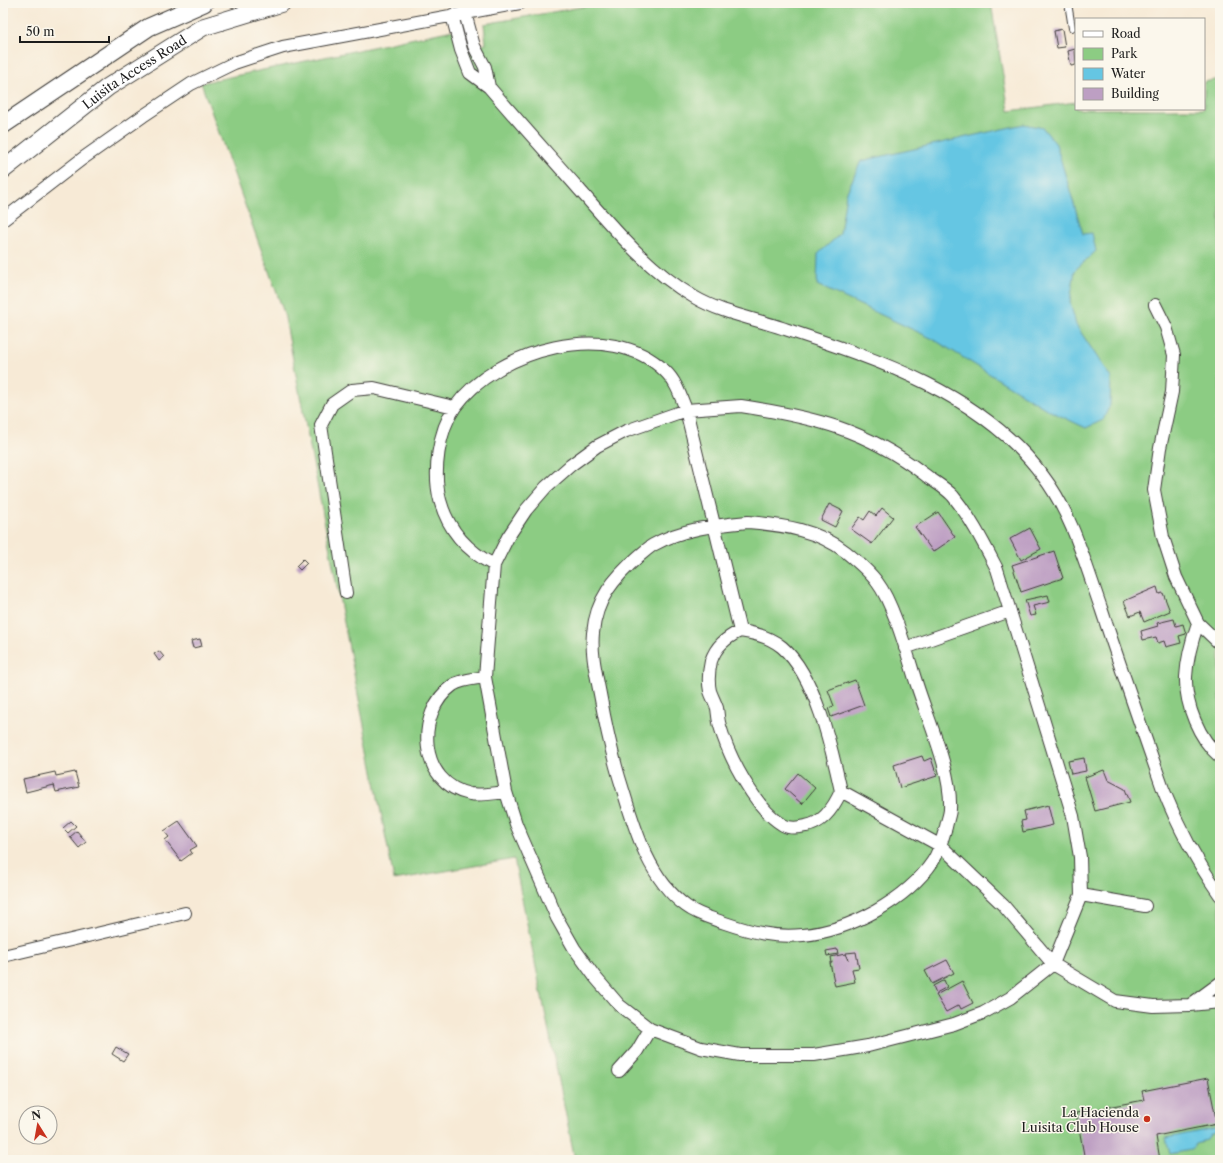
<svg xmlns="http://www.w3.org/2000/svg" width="1223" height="1163" viewBox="0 0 1223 1163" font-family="'Libre Caslon Text',serif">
<rect width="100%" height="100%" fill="#fbf7ec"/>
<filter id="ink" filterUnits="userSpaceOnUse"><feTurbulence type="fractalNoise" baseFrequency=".025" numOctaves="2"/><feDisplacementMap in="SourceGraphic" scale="8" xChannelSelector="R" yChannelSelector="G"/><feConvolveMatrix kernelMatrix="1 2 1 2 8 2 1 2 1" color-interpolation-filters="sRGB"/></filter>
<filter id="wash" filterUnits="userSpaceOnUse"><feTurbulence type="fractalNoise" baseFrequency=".012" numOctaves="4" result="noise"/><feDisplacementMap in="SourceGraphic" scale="16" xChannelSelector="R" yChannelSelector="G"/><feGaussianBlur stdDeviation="0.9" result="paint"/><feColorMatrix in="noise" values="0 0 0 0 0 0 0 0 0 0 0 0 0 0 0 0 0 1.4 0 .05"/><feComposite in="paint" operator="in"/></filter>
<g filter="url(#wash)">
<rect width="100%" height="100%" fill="#f7ead6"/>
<path fill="#8ccc83" stroke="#547450" d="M604 3H991L1009 111 1076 102V109H1204V82L1220 79V1160H575L514 859 394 880 284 313 201 83 453 30 461 50 486 44 484 24Z"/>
<path fill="#65c6e3" stroke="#407180" d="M1024 124 1043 128 1056 144 1083 234 1092 233 1096 251 1075 270 1070 302 1076 325 1111 378 1110 405 1103 420 1086 428 1048 410 933 339 817 285 818 254 840 234 846 194 861 161Z
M1220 1127V1132L1211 1134 1207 1140 1196 1143 1191 1150 1170 1154 1166 1138Z"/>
<g id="blocks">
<path fill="#bd9fc3" d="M1062 29 1065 47 1057 48 1054 31Z
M1075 49 1076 65 1071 66 1068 51Z
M829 504 843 511 835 527 821 520Z
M882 508 893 517 872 544 851 529 860 517 864 520 870 511 876 516Z
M938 512 955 537 933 552 915 527Z
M1030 528 1041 549 1021 560 1010 539Z
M1054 551 1063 578 1021 592 1012 565Z
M303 559 307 563 300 570 296 566Z
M1157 587 1159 594 1163 593 1170 611 1144 622 1140 612 1130 616 1124 601Z
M1048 595 1050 602 1033 606 1036 615 1030 616 1025 600Z
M1174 619 1176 626 1183 624 1186 634 1179 636 1181 643 1166 647 1164 641 1158 643 1156 637 1143 640 1141 631 1158 626 1157 623Z
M200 639 202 646 193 648 191 641Z
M159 651 164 657 159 661 154 654Z
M855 680 864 705 831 717 828 708 834 706 828 690Z
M922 756 924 761 931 758 937 776 900 788 894 765Z
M1084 758 1086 771 1071 774 1068 761Z
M1104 770 1108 780 1125 789 1130 802 1095 811 1085 777Z
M55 772 56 776 75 772 79 787 56 792 54 785 26 792 23 779Z
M798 773 815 788 802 804 785 789Z
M1048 805 1053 825 1023 832 1021 821 1026 820 1024 811Z
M71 821 76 826 68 833 63 828Z
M179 821 197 846 190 850 192 853 181 861 165 840 169 837 164 831Z
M77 831 86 842 79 848 70 837Z
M837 949 838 954 827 956 826 951Z
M856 952 859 968 852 969 855 982 835 986 830 963H832L831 957 845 954 848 960 846 953Z
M947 960 954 973 932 984 925 971Z
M944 980 947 987 936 993 933 986Z
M962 981 973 1003 961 1009 959 1005 946 1012 936 995Z
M116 1047 128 1054 123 1061 112 1054Z
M1208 1078 1217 1124 1156 1136 1160 1160H1085L1076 1113 1144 1100 1142 1091Z"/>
</g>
</g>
<g filter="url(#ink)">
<use href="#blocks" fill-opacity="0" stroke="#3d3b38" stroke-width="1"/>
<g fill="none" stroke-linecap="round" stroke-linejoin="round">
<defs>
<path id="lane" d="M1068 3 1072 28"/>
<path id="street" d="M465 13 474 46 485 67 489 87
M452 15 461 50 470 73 489 87C518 121 548 154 578 188 613 228 648 270 694 297 721 313 753 318 782 328 876 359 982 393 1043 476 1072 514 1085 563 1101 608 1121 669 1142 729 1163 789 1178 827 1197 862 1220 895
M3 220 82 159 143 116 191 84 234 63 283 47 520 3
M1155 305 1166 327 1174 355 1172 392 1160 448 1154 490 1163 537 1176 577 1198 623 1220 644
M741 406C813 417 865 429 924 474 933 481 946 488 953 496 971 518 984 544 997 569L1073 816 1080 857 1081 895 1053 964 1010 998 983 1013 954 1024 868 1046 814 1055H740L701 1048 650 1029 619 1005 595 977 574 948 557 918 516 824 506 792 485 677 494 565 508 537 526 510 546 487 571 465 597 446 626 431 686 410Z
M748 522C783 525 818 530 846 552 857 561 869 571 877 582 894 604 908 657 917 685 928 720 952 772 950 809 950 814 947 821 946 827 942 839 940 850 933 861 907 900 849 931 803 935 775 938 751 932 725 923 711 918 698 915 686 906 646 877 633 822 619 777 611 750 605 722 600 694 596 673 591 654 593 633 596 599 614 578 639 556 643 553 648 548 653 545 681 529 716 525 748 522Z
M494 565C467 551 448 530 440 500 433 473 438 431 455 407 496 350 610 317 665 371 676 381 681 397 686 410L740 631
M346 593 321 425 332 404 352 390 374 388 454 407
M1198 623C1192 640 1187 658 1186 677 1185 705 1199 739 1220 757
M740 631C755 633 770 637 782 647 816 676 832 750 841 791 834 807 824 823 806 826 798 828 790 829 783 825 755 809 728 755 720 726 718 720 718 714 717 708 715 702 712 697 710 691 708 682 709 670 711 661 716 646 726 638 740 631Z
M905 648 1010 611
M485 677C475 679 462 679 453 685 414 713 419 784 470 794 482 796 494 793 506 792
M841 791 941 846 1003 905 1053 964 1115 1001 1153 1006 1190 1005 1220 1002
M1081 895 1145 906
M3 956 185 913
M1190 1005 1220 983
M619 1071 637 1051 650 1029"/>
<g id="secondary">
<path d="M3 125 149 27 204 3"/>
<path id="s1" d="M3 170 108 87 203 27 282 3"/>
</g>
</defs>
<use href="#lane" stroke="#3d3b38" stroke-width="8"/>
<use href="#street" stroke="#3d3b38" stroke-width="14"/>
<use href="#secondary" stroke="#3d3b38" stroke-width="19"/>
<use href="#lane" stroke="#fff" stroke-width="6"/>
<use href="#street" stroke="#fff" stroke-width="12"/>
<use href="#secondary" stroke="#fff" stroke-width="17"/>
</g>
</g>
<circle fill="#c8321e" stroke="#fbf7ec" stroke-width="1.5" cx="1147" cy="1119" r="4"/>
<g text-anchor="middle" stroke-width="3" stroke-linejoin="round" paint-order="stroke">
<g font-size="13" fill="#1c1c1c" stroke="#fbf7ec">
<text dy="5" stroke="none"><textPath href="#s1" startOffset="164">Luisita Access Road</textPath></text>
</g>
<g font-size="13" fill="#1c1c1c" stroke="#fbf7ec" text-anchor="end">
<text x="1139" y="1117">La Hacienda<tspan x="1139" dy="15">Luisita Club House</tspan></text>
</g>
</g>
<rect width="1223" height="1163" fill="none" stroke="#fbf7ec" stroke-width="16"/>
<rect x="1075" y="18" width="130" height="92" fill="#fbf7ec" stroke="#a29f99"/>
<rect x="1083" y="31" width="20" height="6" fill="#ffffff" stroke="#a29f99"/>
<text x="1111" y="38" font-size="12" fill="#1c1c1c">Road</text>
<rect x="1083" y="48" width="20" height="12" fill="#8ccc83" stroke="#a29f99"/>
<text x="1111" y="58" font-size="12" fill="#1c1c1c">Park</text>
<rect x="1083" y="68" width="20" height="12" fill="#65c6e3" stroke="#a29f99"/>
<text x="1111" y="78" font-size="12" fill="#1c1c1c">Water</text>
<rect x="1083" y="88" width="20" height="12" fill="#bd9fc3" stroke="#a29f99"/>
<text x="1111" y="98" font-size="12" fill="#1c1c1c">Building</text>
<g transform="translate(38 1125) rotate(349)"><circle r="19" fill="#fbf7ec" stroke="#a29f99"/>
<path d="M0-3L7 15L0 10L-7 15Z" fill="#c8321e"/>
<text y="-6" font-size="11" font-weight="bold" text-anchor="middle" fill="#1c1c1c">N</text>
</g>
<path d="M20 36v6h89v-6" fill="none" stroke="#1c1c1c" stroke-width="2"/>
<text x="26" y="36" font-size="12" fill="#1c1c1c" stroke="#fbf7ec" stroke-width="3" paint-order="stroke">50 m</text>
</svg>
